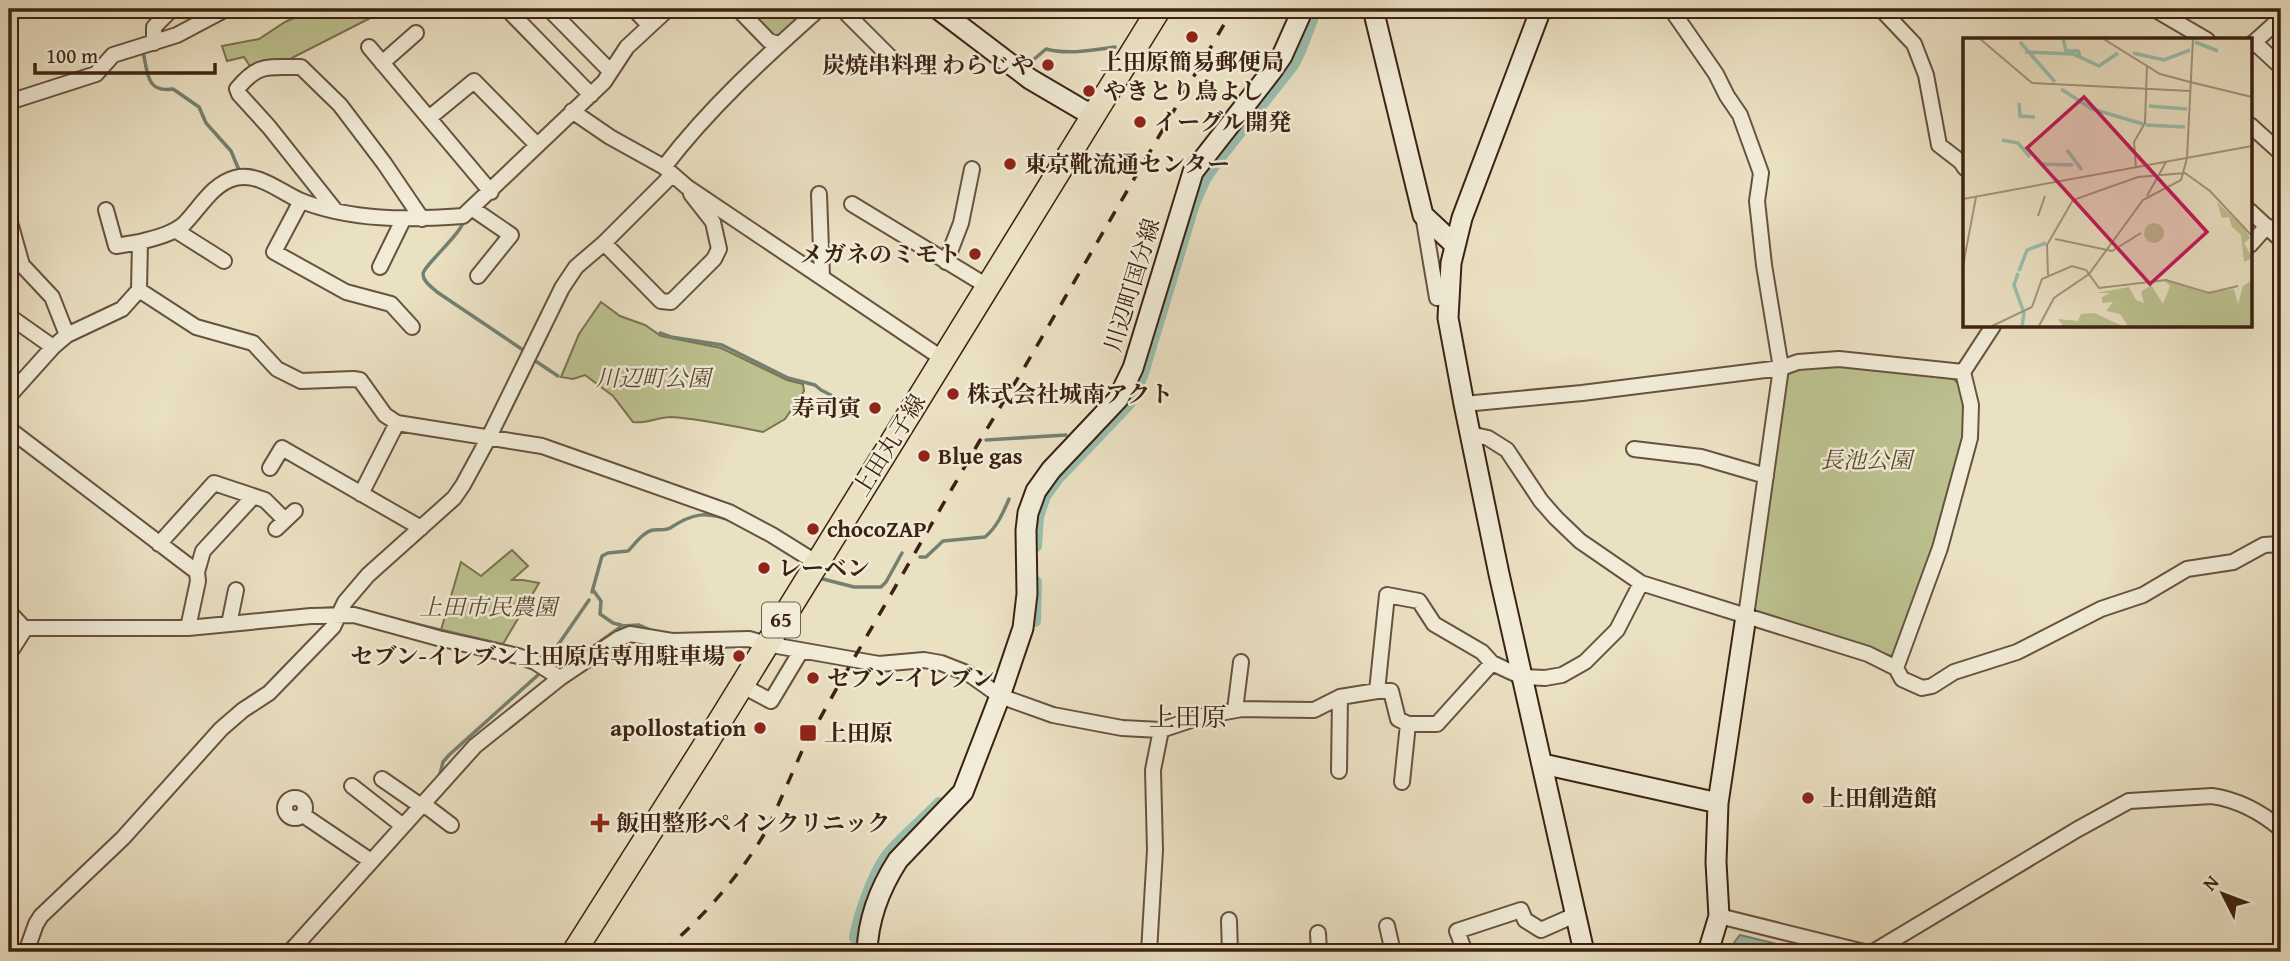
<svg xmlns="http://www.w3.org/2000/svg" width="2290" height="961" viewBox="0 0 2290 961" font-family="'Gentium Book Plus','Noto Serif JP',serif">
<rect width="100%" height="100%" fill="#eae0c2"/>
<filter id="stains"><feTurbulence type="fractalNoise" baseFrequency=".00286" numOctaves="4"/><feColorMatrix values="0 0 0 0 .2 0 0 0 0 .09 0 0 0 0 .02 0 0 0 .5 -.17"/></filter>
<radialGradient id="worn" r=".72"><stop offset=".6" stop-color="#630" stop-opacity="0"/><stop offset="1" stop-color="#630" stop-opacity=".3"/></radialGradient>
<path fill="#bcc18f" stroke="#7c7251" stroke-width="2" d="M315 9H388L286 61 251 68 244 57 227 61 222 46 259 39 285 22Z
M746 9H809L781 36 773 37Z
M601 302 620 316 645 325 661 336 721 348 787 380 803 384 804 391 785 419 763 432C733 426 702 419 671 417 658 417 646 424 633 422L613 396 585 375 573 379 561 377 579 334Z
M1839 362 1948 374 1961 386 1967 405 1966 437 1945 516 1895 657 1754 614 1785 378 1797 365Z
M512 550 528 566 512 580H523L539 583 503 644 441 630 461 562 481 576Z"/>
<path fill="#99beae" stroke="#748070" stroke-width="2" d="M1740 935 1810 952H1730V948Z"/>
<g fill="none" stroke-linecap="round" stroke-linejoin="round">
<path stroke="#748070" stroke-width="3.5" d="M143 52C148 73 146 93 173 89L199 107 206 123 231 151 239 170 244 172
M1026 66 1046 49C1068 55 1093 50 1115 47
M462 225C457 237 423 267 423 274 423 282 432 287 437 292L526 352
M660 333 671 337 722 345 788 378 815 385 821 390 850 405
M531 358 558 376
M986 440 1066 435
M920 557H926L943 541 985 537C997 527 1003 513 1009 499
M819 578 854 587H881L886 582 902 553
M593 590 601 601 600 614 613 623 621 625
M592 592 602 556 608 553 628 551C635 544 643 532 653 530 659 529 665 531 670 528 693 513 706 511 732 521
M320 609 332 608
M386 617 511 647
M538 657 563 668 622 626 639 625 653 631
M549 658 589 600
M439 778 443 762 449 755 538 675
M279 952 290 941"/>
<path stroke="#99beae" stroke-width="12" d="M1036 546 1038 517 1045 496 1059 477 1127 406 1134 397 1143 373 1194 204 1205 179 1218 160 1293 65 1300 51 1316 9
M1035 621 1036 582
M855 938C858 917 875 869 889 853 904 835 923 820 939 803"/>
<defs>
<path id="street" d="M507 9 591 95
M549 9 610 71
M634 9 649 25
M738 9 769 41 779 44
M842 9 897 64
M1671 9 1716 74 1727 96 1740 115 1761 173 1757 201 1764 265 1781 368 1746 616
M1881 9 1914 44 1926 75 1939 145 1961 162 1965 168
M2154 9 2207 40
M2254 42 2281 67
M154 43V27L172 9
M2250 46 2281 18
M369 47 491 192
M382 63 416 33
M9 102 96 74 113 55 177 35 226 9
M572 111 610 137 664 167 687 187 943 359
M429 118 474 81 537 145
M2250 125 2281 153
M664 167C709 108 764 58 819 9
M819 194 822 277
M301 201 274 252 346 292 391 304 412 327
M852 204 987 286
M473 209 511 235 478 276
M106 210 116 246 140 242
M335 210 269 127 239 94 237 89C259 62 268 68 301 67L340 105 384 163 422 219
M2250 211 2281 240
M1423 215 1437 298
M9 219 22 265 52 297 67 335
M175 230 224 261
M604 243 661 301 671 302 714 259 719 249 713 222 691 194
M2250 245 2267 226
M946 262 961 223 972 169
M380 267 403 220
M139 290 196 327 253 343 277 369 301 381 353 379 360 380 385 415 397 423 542 446 729 512 772 535 817 563
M9 316 53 347
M9 396 53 347 67 335 122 309 139 290 140 242C154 238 173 234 184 224 200 208 212 184 235 178 258 172 279 191 299 200 351 221 408 220 463 216L604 82 627 47 668 9
M1464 404 1582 393 1781 368 1798 362 1839 359 1963 372
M9 429 197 572
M1470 434 1488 438 1507 450 1541 501 1556 518 1580 541 1641 583 1868 654 1896 668 1902 679 1922 688 1932 686 1954 672 2017 652 2101 609 2143 595 2187 569 2233 562 2264 545 2281 544
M1634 449 1701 457 1766 476
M270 468 282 448 421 528
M361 494 397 423
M276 529 295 511
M159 544 214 483 265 500 285 520
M9 612 25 629
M229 624 236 590
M9 628H188L311 616 354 615 438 638 518 656 535 662 560 678
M188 628 198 581 197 572 203 551 253 497
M9 654 25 629
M1896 668 1940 548 1970 438 1971 405 1963 372 1993 326
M741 685 771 701 801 651
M1377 691 1387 595 1419 601 1434 624 1482 652 1492 663 1522 677 1545 678 1562 675 1585 662 1617 630 1641 583
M1235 710 1241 662
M1339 771 1340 697
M382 779 421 806H426L451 825
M1402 782 1408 724
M352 786 403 826
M285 808a10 10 0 1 1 20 0a10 10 0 1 1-20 0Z
M303 815 371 861
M1719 916 1864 952
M1229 920 1230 952
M1387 926 1393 952
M1318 933 1319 952
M26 952 36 924 41 916 123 838 221 729 243 710 269 693 333 627 345 602 368 575 454 498 463 485 488 439 562 288 576 267 604 243 672 175
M290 952 475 746 560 678 618 639 630 634 672 641 749 639 766 644 879 664 924 660 941 663 969 674 1000 696 1053 715 1122 728 1161 730 1203 716 1242 709 1314 710 1340 697 1377 691H1391L1398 719 1408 724H1437L1492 663
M1149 952 1155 850 1153 770 1161 730
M1465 952 1457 931 1521 910 1525 920 1541 930 1575 915
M1873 952 2078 829 2129 801 2212 796C2239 800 2261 812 2281 829"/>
<path id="secondary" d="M938 9 1030 79 1093 116
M1373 9 1423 215 1455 245
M1541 9 1462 218 1451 263 1448 318 1464 404 1499 574 1584 952
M1543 764 1718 803
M867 952C868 919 880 888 898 860L963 792 1000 696 1023 628 1027 594 1026 530 1028 513 1036 491 1051 470 1118 399 1133 368 1193 172 1271 72 1282 56 1303 9
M1708 952 1719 916 1716 862 1718 803 1746 616"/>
<path id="primary" d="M574 952 702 750 1159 9"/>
</defs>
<use href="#street" stroke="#68523f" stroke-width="18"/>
<use href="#secondary" stroke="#3c2213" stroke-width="23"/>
<use href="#primary" stroke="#3c2213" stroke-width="26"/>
<use href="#street" stroke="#f1ebd7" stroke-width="14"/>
<use href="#secondary" stroke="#f1ebd7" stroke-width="19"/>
<use href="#primary" stroke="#eae0c2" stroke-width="23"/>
<path stroke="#3c2213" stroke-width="3.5" stroke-dasharray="12 12" stroke-linecap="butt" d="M768 828 802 751 838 686 979 442 1024 368 1233 9
M663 952C709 911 741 875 772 821"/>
</g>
<g fill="#8f2418" stroke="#f1ebd7" stroke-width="2.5">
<circle cx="1192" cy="37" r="7"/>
<circle cx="1048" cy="65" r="7"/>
<circle cx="1089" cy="91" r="7"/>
<circle cx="1140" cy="122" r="7"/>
<circle cx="1010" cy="164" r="7"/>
<circle cx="975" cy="254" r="7"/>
<circle cx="953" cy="394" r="7"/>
<circle cx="875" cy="408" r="7"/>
<circle cx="924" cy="456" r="7"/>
<circle cx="813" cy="529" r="7"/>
<circle cx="764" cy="568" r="7"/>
<circle cx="739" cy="656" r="7"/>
<circle cx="813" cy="678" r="7"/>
<circle cx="760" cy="728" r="7"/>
<rect x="799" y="724" width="18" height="18" rx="3.5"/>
<circle cx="1808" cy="798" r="7"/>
<path d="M596.5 812.5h7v7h7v7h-7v7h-7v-7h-7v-7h7z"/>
</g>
<g text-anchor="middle" stroke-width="5" stroke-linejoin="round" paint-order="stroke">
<rect fill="#f1ebd7" stroke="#725e4e" stroke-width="2" x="762" y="602.5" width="38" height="35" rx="5"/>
<g font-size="21" font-weight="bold" fill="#3c2213">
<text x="781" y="627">65</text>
</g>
<g font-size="23" font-weight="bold" fill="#3c2213" stroke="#f1ebd7" text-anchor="start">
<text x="1192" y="70" text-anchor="middle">上田原簡易郵便局</text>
<text x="1034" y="73" text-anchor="end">炭焼串料理 わらじや</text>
<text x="1103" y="99">やきとり鳥よし</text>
<text x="1154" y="130">イーグル開発</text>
<text x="1024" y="172">東京靴流通センター</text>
<text x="961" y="262" text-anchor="end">メガネのミモト</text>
<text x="967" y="402">株式会社城南アクト</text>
<text x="861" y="416" text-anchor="end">寿司寅</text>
<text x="938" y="464">Blue gas</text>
<text x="827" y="537">chocoZAP</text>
<text x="778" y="576">レーベン</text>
<text x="725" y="664" text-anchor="end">セブン-イレブン上田原店専用駐車場</text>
<text x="827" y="686">セブン-イレブン</text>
<text x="746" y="736" text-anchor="end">apollostation</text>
<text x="824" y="741">上田原</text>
<text x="1822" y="806">上田創造館</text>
<text x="616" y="831">飯田整形ペインクリニック</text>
</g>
<g font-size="23" fill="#3c2213" stroke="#f1ebd7">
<text transform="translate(1132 285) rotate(-73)" y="8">川辺町国分線</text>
<text transform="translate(889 445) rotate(-58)" y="8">上田丸子線</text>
</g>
<g font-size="23" font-style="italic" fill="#5c4a32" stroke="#f1ebd7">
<text x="653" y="386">川辺町公園</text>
<text x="1866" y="468">長池公園</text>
<text x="488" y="615">上田市民農園</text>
</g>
<g font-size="26" fill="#3c2213" stroke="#f1ebd7">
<text x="1188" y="726">上田原</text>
</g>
</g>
<g transform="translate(1963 38)">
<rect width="289" height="289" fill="#eae0c2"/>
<path d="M254 164 281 190 287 200 281 205 289 220 281 224 278 197 269 189 266 179 259 180ZM181 195a10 10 0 1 1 20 0a10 10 0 1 1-20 0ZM201 242 240 254 271 251 275 266 280 248 289 242V288H165L157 276 143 273 150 264 139 265V259L147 255H133L166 249 173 262 181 265 178 254 188 247 200 266 207 248ZM132 275 159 288H100L95 281 115 283 118 276Z" fill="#bcc18f"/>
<path fill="none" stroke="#99beae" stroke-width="3.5" d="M100 0 103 13H115L117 18M57 4 92 44M232 4 255 13M62 14 110 16 136 28 155 15M170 15 201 22 227 12M98 51 129 71 180 86M56 65 57 78 72 79M186 68 224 71M183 87 222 89M39 102 55 105 67 119M104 112 119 132M77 126 110 127M56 233 64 212 83 205M55 235 51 247 61 275 59 288"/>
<path fill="none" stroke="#a4947c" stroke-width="2" d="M16 0 69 45 227 53M139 0 197 36 227 44M227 44 289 59M224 120 230 0M173 130 171 104 182 85 184 27M184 158 203 124M0 161 289 108M75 178 82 158M92 201 149 213 178 195M0 228 13 159M85 237 84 207 110 162 175 139 222 135 247 153 289 198M69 269 79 241 109 228 123 232 136 250 203 242 246 255 275 248M29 288 69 269M76 288 91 260 126 236 180 162 218 142 224 120"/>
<path fill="#c2185b" fill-opacity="0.15" stroke="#c2185b" stroke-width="3.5" d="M121 59 244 194 187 246 64 110Z"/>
<rect width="289" height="289" fill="none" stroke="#3c2213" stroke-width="3.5"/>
</g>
<rect width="2290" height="961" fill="none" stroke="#eae0c2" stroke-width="35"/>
<rect x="10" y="10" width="2269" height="940" fill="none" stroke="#3c2213" stroke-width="3.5"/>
<rect x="18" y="18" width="2255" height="926" fill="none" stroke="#3c2213" stroke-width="2"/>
<g transform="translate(2223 894) rotate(312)" stroke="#f1ebd7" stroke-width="5" paint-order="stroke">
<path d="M0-5L12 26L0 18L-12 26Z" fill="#3c2213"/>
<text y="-10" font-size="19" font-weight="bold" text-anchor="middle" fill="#3c2213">N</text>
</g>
<path d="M35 63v10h180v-10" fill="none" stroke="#3c2213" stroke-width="3.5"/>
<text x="46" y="63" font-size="21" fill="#3c2213" stroke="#f1ebd7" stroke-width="5" paint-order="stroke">100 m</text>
<rect width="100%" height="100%" filter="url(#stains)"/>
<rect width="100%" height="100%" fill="url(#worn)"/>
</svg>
